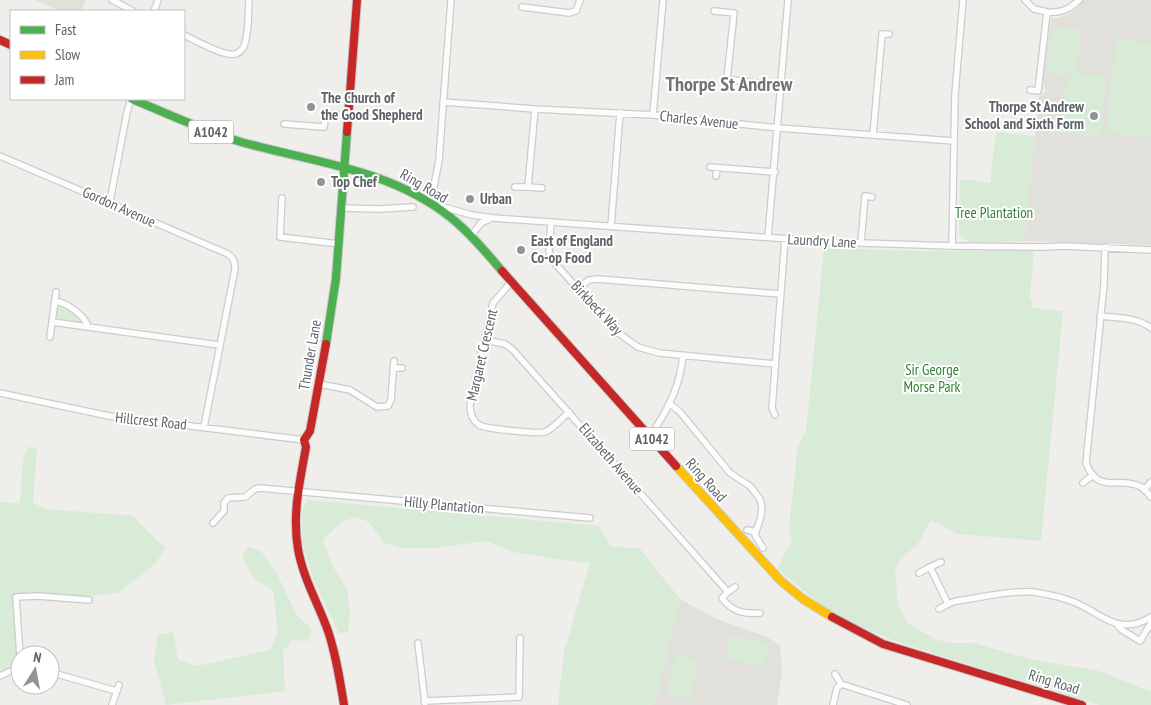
<svg xmlns="http://www.w3.org/2000/svg" width="1151" height="705" viewBox="0 0 1151 705" font-family="'PT Sans Narrow',sans-serif">
<rect width="100%" height="100%" fill="#efeeea"/>
<path fill="#e2e0da" d="M35 0H86L81 11H62Z
M1084 0H1151V245L1024 241 1039 96 1046 91 1043 81 1051 18H1058L1072 13Z
M680 599 714 618 767 637 780 645 782 672 777 705H654Z"/>
<path fill="#d8ebd6" d="M1051 27 1081 30 1076 73 1106 76 1100 137 1060 133 1067 75 1046 73Z
M1116 39 1151 43V138L1106 133Z
M996 132 1035 136 1024 241 967 243 968 240 963 239 959 234 960 179 990 183Z
M824 248 921 251 1034 250 1030 297 1032 302 1031 308 1063 311 1041 541 957 534 931 520 918 544 899 561 895 570 898 604 907 623 937 640 952 643H974L1033 660 1099 671 1151 692V705H1100L892 640 843 619 811 597 778 569C780 564 782 557 785 553 793 542 793 543 789 529L798 445 806 431Z
M62 305 68 307 83 322 82 323 62 321 56 318 57 308Z
M27 447 37 448 33 503 47 509 133 516 165 548 156 563 118 593 90 596 15 594 16 665 10 670 0 673V502L20 503 23 460Z
M308 500 599 526 611 546 640 549 680 599 654 705H558L564 653 590 562 582 563 513 552 486 541 435 548H401L384 543 369 522 356 517 341 522 323 540 332 565 347 590 350 614 348 632 339 634 313 578 302 542V511Z
M249 547 261 551 277 574 297 616 312 629 308 641 293 640 283 651 285 691 166 705 154 660 158 635 173 632 178 660 197 666 270 650 278 633 273 590 255 580 242 556Z
M730 636 769 643 764 667 725 659Z
M675 655 698 660 691 699 667 694Z"/>
<g fill="none" stroke-linecap="round" stroke-linejoin="round">
<defs>
<path id="street" d="M112 0 133 11
M1025 0 1034 9 1047 12 1038 91 1030 90
M522 7 569 13 576 11 580 0
M154 11 158 0
M714 11 734 13 727 79 782 87
M1047 12C1060 13 1069 10 1079 0
M184 35C194 40 225 57 235 54 240 53 244 48 245 43 249 30 248 14 249 0
M443 102 535 109 653 115 779 128 954 141
M535 109 528 187 542 188
M653 115 663 0
M284 124 324 127 325 121 331 114 348 115
M873 135 882 34H889
M0 156 228 254C233 258 235 261 235 269L204 427
M710 167 775 172
M716 176 717 168
M515 187H528
M282 198 280 237 339 244
M429 202H428L434 186 439 160 451 0
M109 203 111 196 127 112 131 99
M440 206 472 215 494 218 832 242 952 246 1044 247 1064 246 1151 250
M342 208 380 209 413 207
M551 222 549 251 551 259 617 332 638 347 659 353 775 364
M611 226 620 113
M471 236 481 223 490 219
M768 237 788 0
M861 243 865 196 872 197
M952 246 955 94 963 0
M1105 247 1104 284 1086 463C1098 495 1119 476 1139 486 1144 488 1148 493 1151 497
M512 281 493 303 470 405C470 413 472 420 479 425 486 429 538 434 545 432 553 429 562 418 569 412
M578 288 589 280 598 279 780 294
M56 292 52 322 219 345
M55 301C67 303 83 314 88 326
M1100 316C1117 318 1137 317 1151 328
M50 337 52 322
M485 340 505 344 513 350 728 592 735 587
M393 368H402
M319 384 350 390 377 407 388 406 391 400 394 361
M0 393 109 416 304 440
M670 404 680 412 730 473 750 486 760 499 762 508 761 516 755 535 763 548
M775 415 772 408 785 239
M656 427C671 404 680 383 683 356
M1083 483 1093 475
M1144 490 1151 482
M213 523 224 511V503L228 498 245 497 255 489 260 488 590 518
M747 530 756 532
M941 562 930 567 948 604 956 601C979 598 1011 590 1033 592 1047 594 1061 597 1074 602 1103 614 1118 637 1151 617
M919 573 930 567
M728 592 722 598C732 612 744 614 760 613
M939 609 948 604
M1117 625 1122 630 1140 641 1151 623
M418 643 425 703
M20 656 16 597 38 596 89 600
M50 672 116 691
M0 676 15 669 20 664
M841 684 907 705
M424 701 519 697 520 638
M112 705 119 685
M833 705 837 688 841 684 835 674"/>
<path id="fast" d="M132 99C168 114 204 131 241 142 312 162 390 169 450 217 469 232 486 252 502 271
M326 344 336 278 347 132"/>
<path id="slow" d="M676 466 781 581 803 599 832 617"/>
<path id="jam" d="M0 40 11 45
M347 132 357 0
M502 271 676 466
M326 344 310 431 304 440 306 447C300 481 292 514 298 549 303 578 318 603 328 631 336 655 340 680 344 705
M832 617 883 644 1082 705"/>
</defs>
<use href="#street" stroke="#cbcccc" stroke-width="8"/>
<use href="#fast" stroke="#cacacb" stroke-width="10"/>
<use href="#slow" stroke="#cacacb" stroke-width="10"/>
<use href="#jam" stroke="#cacacb" stroke-width="10"/>
<use href="#street" stroke="#fdfcfc" stroke-width="5.5"/>
<use href="#fast" stroke="#4caf50" stroke-width="8"/>
<use href="#slow" stroke="#ffc107" stroke-width="8"/>
<use href="#jam" stroke="#c62828" stroke-width="8"/>
</g>
<g fill="#919496" stroke="#fff" stroke-width="2">
<circle cx="311" cy="107" r="5"/>
<circle cx="1094" cy="116" r="5"/>
<circle cx="321" cy="182" r="5"/>
<circle cx="470" cy="199" r="5"/>
<circle cx="521" cy="250" r="5"/>
</g>
<g text-anchor="middle" stroke-width="4" stroke-linejoin="round" paint-order="stroke">
<g fill="#fff" stroke="#8f9295" stroke-width="1">
<rect x="188.5" y="120.5" width="45" height="23" rx="4"/>
<rect x="629.5" y="427.5" width="45" height="23" rx="4"/>
</g>
<g font-size="14" font-weight="bold" fill="#5f6368">
<text x="211" y="137">A1042</text>
<text x="652" y="444">A1042</text>
</g>
<g font-size="15" font-weight="bold" fill="#5f6368" stroke="#fff" text-anchor="start">
<text x="321" y="103">The Church of<tspan x="321" dy="17">the Good Shepherd</tspan></text>
<text x="1084" y="112" text-anchor="end">Thorpe St Andrew<tspan x="1084" dy="17">School and Sixth Form</tspan></text>
<text x="331" y="187">Top Chef</text>
<text x="480" y="204">Urban</text>
<text x="531" y="246">East of England<tspan x="531" dy="17">Co-op Food</tspan></text>
</g>
<g font-size="15" fill="#5f6368" stroke="#fff">
<text transform="translate(699 120) rotate(6)" y="5">Charles Avenue</text>
<text transform="translate(424 186) rotate(30)" y="5">Ring Road</text>
<text transform="translate(119 207) rotate(24)" y="5">Gordon Avenue</text>
<text transform="translate(822 241) rotate(3)" y="5">Laundry Lane</text>
<text transform="translate(597 308) rotate(47)" y="5">Birkbeck Way</text>
<text transform="translate(310 355) rotate(-80)" y="5">Thunder Lane</text>
<text transform="translate(482 355) rotate(-77)" y="5">Margaret Crescent</text>
<text transform="translate(151 421) rotate(6)" y="5">Hillcrest Road</text>
<text transform="translate(611 459) rotate(49)" y="5">Elizabeth Avenue</text>
<text transform="translate(706 480) rotate(48)" y="5">Ring Road</text>
<text transform="translate(444 505) rotate(5)" y="5">Hilly Plantation</text>
<text transform="translate(1054 682) rotate(17)" y="5">Ring Road</text>
</g>
<g font-size="15" fill="#348238" stroke="#fff">
<text x="994" y="218">Tree Plantation</text>
<text x="932" y="375">Sir George<tspan x="932" dy="17">Morse Park</tspan></text>
</g>
<g font-size="20" font-weight="bold" fill="#70757a" stroke="#fff">
<text x="729" y="91">Thorpe St Andrew</text>
</g>
</g>
<rect x="10" y="10" width="175" height="90" fill="#ffffff" stroke="#bfc1c3"/>
<rect x="20" y="26" width="25" height="8" fill="#4caf50" stroke="#bfc1c3"/>
<text x="55" y="35" font-size="15" fill="#5f6368">Fast</text>
<rect x="20" y="51" width="25" height="8" fill="#ffc107" stroke="#bfc1c3"/>
<text x="55" y="60" font-size="15" fill="#5f6368">Slow</text>
<rect x="20" y="76" width="25" height="8" fill="#c62828" stroke="#bfc1c3"/>
<text x="55" y="85" font-size="15" fill="#5f6368">Jam</text>
<g transform="translate(35 670) rotate(11)"><circle r="24" fill="#ffffff" stroke="#bfc1c3"/>
<path d="M0-4L9 19L0 12L-9 19Z" fill="#919496"/>
<text y="-8" font-size="14" font-weight="bold" text-anchor="middle" fill="#5f6368">N</text>
</g>
</svg>
